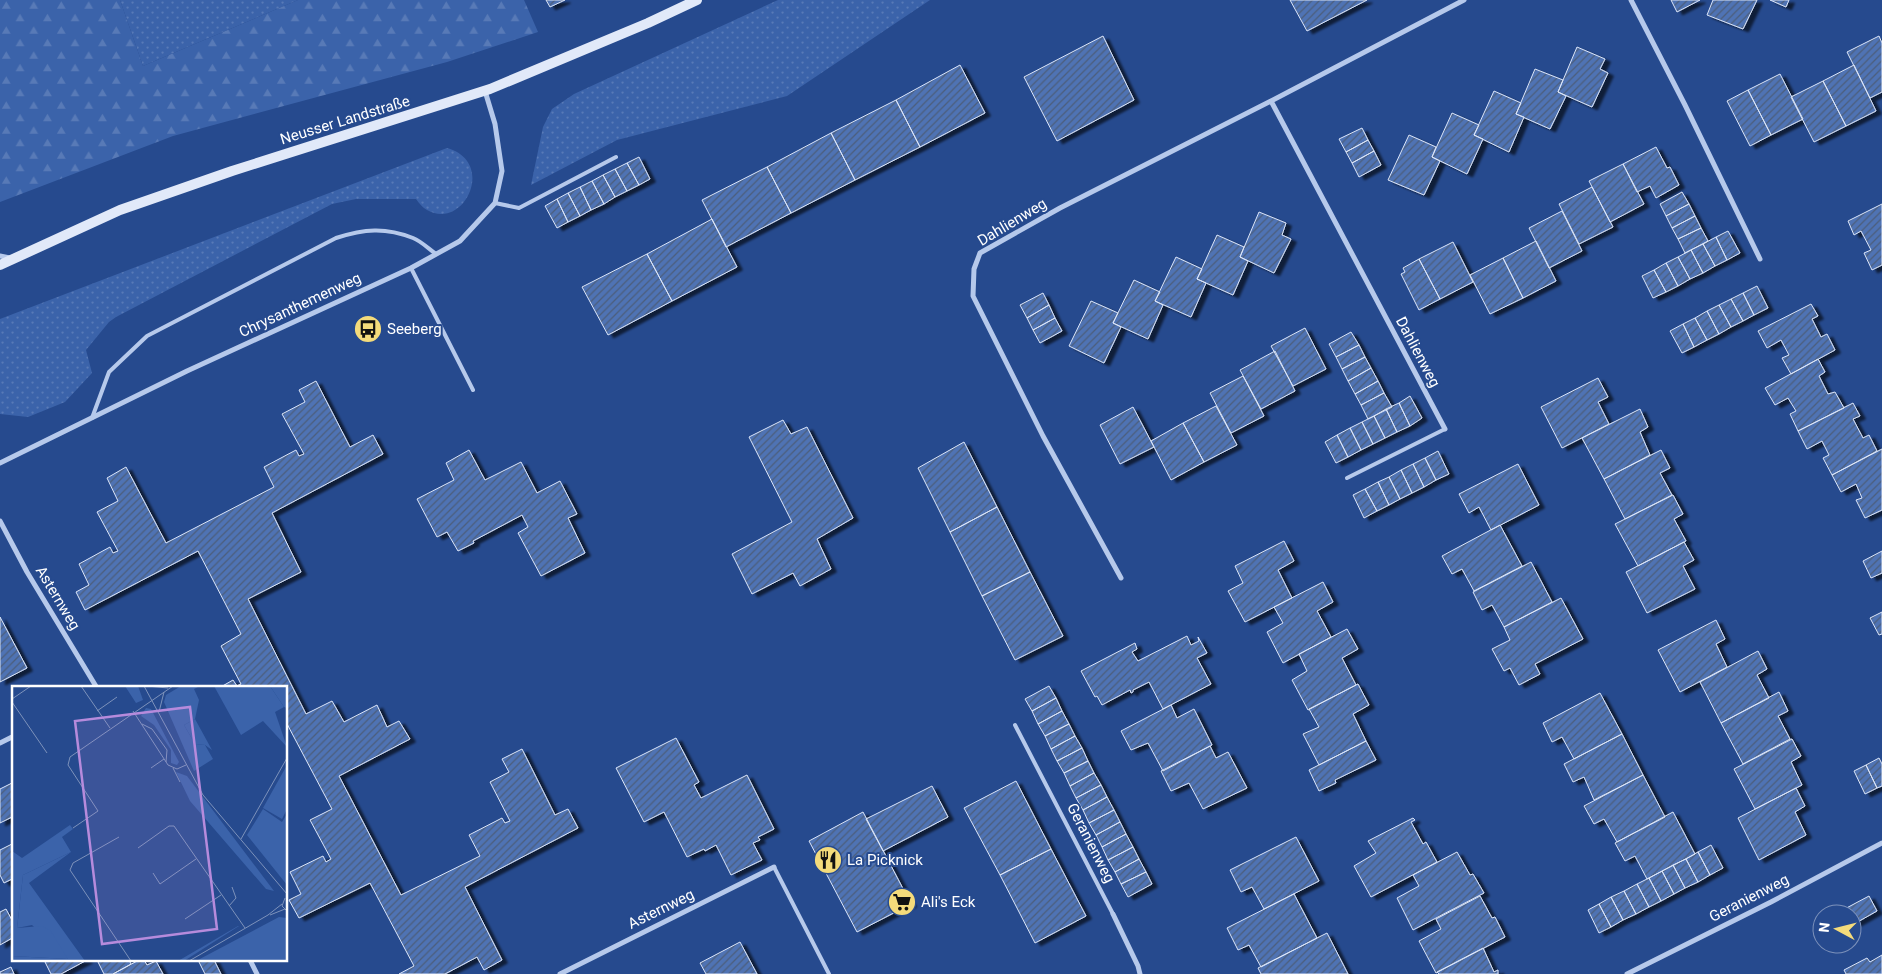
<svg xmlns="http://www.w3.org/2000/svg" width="1882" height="974" viewBox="0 0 1882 974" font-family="Roboto,sans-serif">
<defs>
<pattern id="grass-dots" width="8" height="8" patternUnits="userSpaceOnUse" patternTransform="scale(1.25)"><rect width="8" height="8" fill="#3b63aa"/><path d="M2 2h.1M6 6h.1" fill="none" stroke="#587ab7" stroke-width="1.8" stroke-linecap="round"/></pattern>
<pattern id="forest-firs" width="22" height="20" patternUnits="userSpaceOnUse" patternTransform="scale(1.25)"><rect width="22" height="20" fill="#3b63aa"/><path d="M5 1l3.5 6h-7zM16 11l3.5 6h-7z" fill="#587ab7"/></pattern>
<pattern id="building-hatch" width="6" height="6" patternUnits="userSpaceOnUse" patternTransform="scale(1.25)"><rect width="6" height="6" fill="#4f73b4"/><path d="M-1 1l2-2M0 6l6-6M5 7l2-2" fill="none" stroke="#4d5e7b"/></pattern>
<filter id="shadow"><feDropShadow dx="5.5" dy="3" stdDeviation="1" flood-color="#0009"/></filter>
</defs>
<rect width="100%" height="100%" fill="#264a8e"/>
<path fill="url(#grass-dots)" d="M120 0H298L143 66Z
M778 0H930L787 96 617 140 531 185 543 127 552 109 574 94Z
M447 148C497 162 464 231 427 210 423 208 419 203 416 199H356L332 204 116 317 109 322 86 350 92 373 65 402 28 417 0 414V319Z"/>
<path fill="url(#forest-firs)" d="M0 0H120L143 66 298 0H524L538 32 447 62 173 136 0 202Z"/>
<path fill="url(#building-hatch)" stroke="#dbe5f8" filter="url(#shadow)" d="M546 0H565L550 7Z
M1290 0H1367L1307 31Z
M1671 0H1700L1677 12Z
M1713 0H1757L1743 29 1707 15Z
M1770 0H1789L1786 7Z
M1103 36 1134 100 1057 141 1024 77Z
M1879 36 1882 43V92L1870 98 1847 52Z
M1577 47 1605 59 1600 69 1608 73 1592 107 1558 92Z
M960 65 985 113 920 147 896 100Z
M1854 65 1876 111 1846 126 1823 81Z
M1535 69 1563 80 1558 92 1566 96 1550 129 1516 114Z
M1780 74 1803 119 1771 135 1748 90Z
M1823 81 1846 126 1814 142 1791 97Z
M1748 90 1771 135 1750 146 1727 101Z
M1494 91 1521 103 1516 114 1524 117 1509 152 1474 135Z
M896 100 920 147 855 180 831 133Z
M1452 113 1479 125 1474 135 1483 139 1467 174 1432 157Z
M1362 128 1368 140 1346 152 1339 139Z
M831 133 855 180 791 213 767 167Z
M1409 135 1436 147 1432 157 1440 161 1424 195 1388 180Z
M1368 140 1374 151 1352 163 1346 152Z
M1656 147 1667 168 1670 167 1679 185 1656 198 1650 186 1637 192 1623 164Z
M1374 151 1381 165 1359 177 1352 163Z
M639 157 650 179 639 185 627 163Z
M627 163 639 185 627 191 615 169Z
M1623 164 1644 204 1610 222 1589 181Z
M767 167 791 213 726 247 702 200Z
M615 169 627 191 615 197 603 175Z
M603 175 615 197 604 204 592 181Z
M592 181 604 204 591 210 580 187Z
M580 187 591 210 580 216 568 193Z
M1592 187 1613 227 1579 244 1559 204Z
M1682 192 1689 204 1666 216 1660 204Z
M568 193 580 216 568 222 557 199Z
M557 199 568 222 557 228 545 206Z
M1689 204 1695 216 1672 228 1666 216Z
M1882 204V265L1872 270 1864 253 1871 250 1861 231 1854 235 1848 221Z
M1562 211 1582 251 1549 268 1529 228Z
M1259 212 1286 223 1282 235 1291 239 1274 273 1240 257Z
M1695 216 1701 228 1678 239 1672 228Z
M712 219 737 267 672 301 647 254Z
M1701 228 1708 241 1685 253 1678 239Z
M1728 231 1740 253 1727 260 1716 237Z
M1217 235 1244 247 1240 257 1248 261 1233 295 1197 279Z
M1716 237 1727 260 1715 266 1703 244Z
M1536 241 1556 281 1523 298 1503 258Z
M1453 242 1473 282 1440 299 1419 259Z
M1703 244 1715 266 1703 273 1691 250Z
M1691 250 1703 273 1690 279 1678 257Z
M647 254 672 301 608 335 582 287Z
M1176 257 1202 269 1197 279 1206 283 1191 317 1155 301Z
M1678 257 1690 279 1678 286 1666 263Z
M1503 258 1523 298 1490 314 1470 275Z
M1419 259 1440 299 1419 310 1401 274 1405 272 1403 268Z
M1666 263 1678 286 1666 292 1654 270Z
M1654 270 1666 292 1653 298 1642 276Z
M1134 280 1160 292 1155 301 1163 305 1148 339 1113 323Z
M1757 286 1768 308 1754 315 1743 293Z
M1043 293 1049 305 1027 318 1020 305Z
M1743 293 1754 315 1743 321 1731 299Z
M1731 299 1743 321 1731 327 1719 305Z
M1091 301 1118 313 1113 323 1121 327 1104 363 1069 346Z
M1811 304 1818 316 1812 319 1821 337 1827 334 1835 350 1791 374 1782 358 1789 355 1781 340 1767 348 1758 331Z
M1049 305 1055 318 1033 330 1027 318Z
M1719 305 1731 327 1719 334 1707 311Z
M1707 311 1719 334 1707 340 1695 318Z
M1055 318 1062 331 1040 343 1033 330Z
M1695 318 1707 340 1694 347 1683 324Z
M1683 324 1694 347 1682 353 1670 331Z
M1305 328 1326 369 1293 386 1271 346Z
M1351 332 1359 345 1336 357 1329 344Z
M1359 345 1365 357 1342 369 1336 357Z
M1275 351 1295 391 1261 409 1240 370Z
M1365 357 1371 368 1348 381 1342 369Z
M1818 359 1825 372 1819 376 1828 394 1835 392 1844 408 1798 431 1790 414 1796 411 1788 398 1775 405 1765 388Z
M1371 368 1378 381 1355 394 1348 381Z
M1243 376 1264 416 1231 433 1210 393Z
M1598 378 1608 397 1598 402 1609 424 1562 448 1541 407Z
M316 381 350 447 373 435 383 454 272 513 301 572 248 599 306 714 332 701 344 722 377 705 387 727 399 721 410 739 339 776 401 895 480 856 469 835 502 818 505 823 510 821 490 782 509 772 502 759 522 749 555 815 568 809 578 828 465 887 502 960 484 970 477 957 445 974H399L414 966 370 883 299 918 289 900 301 894 290 872 323 856 326 862 331 859 310 820 332 809 286 722V688H219L233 680 237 686 241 684 221 646 241 634 198 551 85 610 76 592 89 585 79 564 110 547 113 553 118 551 97 512 118 501 107 478 126 467 166 543 274 487 264 467 296 450 299 456 304 454 282 414 305 402 299 390Z
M1378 381 1384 393 1361 405 1355 394Z
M1384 393 1392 407 1368 419 1361 405Z
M1410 396 1422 418 1410 426 1399 403Z
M1399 403 1410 426 1397 432 1386 409Z
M1853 403 1860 416 1853 419 1863 438 1869 435 1877 451 1832 475 1823 458 1829 455 1822 441 1807 449 1798 431Z
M1216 406 1237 445 1204 462 1183 423Z
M1133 407 1154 447 1120 464 1100 425Z
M1386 409 1397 432 1385 438 1374 416Z
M1640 409 1648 427 1640 432 1650 455 1604 479 1582 438Z
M1374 416 1385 438 1373 444 1362 422Z
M783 420 791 434 807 427 853 518 817 539 831 569 800 586 793 573 752 594 732 554 792 522 749 437Z
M1362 422 1373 444 1361 450 1350 428Z
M1183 423 1204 462 1171 480 1151 441Z
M1350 428 1361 450 1348 457 1337 435Z
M1337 435 1348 457 1336 463 1325 442Z
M964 442 997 507 950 532 918 468Z
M1882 449V510L1865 518 1856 500 1862 498 1856 484 1841 492 1832 475Z
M469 450 485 480 521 462 537 493 560 481 577 514 568 518 585 553 541 576 518 533 528 527 522 515 473 541 474 543 458 551 447 532 437 537 417 499 454 480 446 463Z
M1661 450 1670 468 1660 473 1672 495 1625 519 1604 479Z
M1438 451 1449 474 1436 480 1425 458Z
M1425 458 1436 480 1424 487 1413 464Z
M1413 464 1424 487 1412 493 1401 470Z
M1518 464 1539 505 1491 530 1479 507 1469 513 1459 494Z
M1401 470 1412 493 1400 499 1389 477Z
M1389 477 1400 499 1389 505 1378 482Z
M1378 482 1389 505 1377 511 1365 489Z
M1365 489 1377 511 1364 518 1353 495Z
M1673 495 1683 514 1674 519 1686 541 1638 566 1615 524Z
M997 507 1030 572 982 596 950 532Z
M1500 525 1522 566 1474 591 1462 569 1452 574 1442 556Z
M1284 541 1294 561 1278 570 1292 598 1245 622 1228 591 1243 583 1235 566Z
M1684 542 1694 560 1683 566 1695 589 1647 613 1626 572Z
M1882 551V573L1871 578 1863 561Z
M1531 562 1552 602 1504 627 1492 605 1482 610 1473 592Z
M1030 572 1063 636 1015 660 982 596Z
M1323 582 1333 602 1317 611 1331 637 1283 663 1267 632 1283 623 1274 607Z
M1561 598 1583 639 1535 664 1540 674 1519 685 1510 668 1504 671 1492 649 1510 640 1504 627Z
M1882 612V634L1879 635 1870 618Z
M0 617 27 668 0 682Z
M1716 620 1725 639 1716 644 1727 667 1680 692 1658 650Z
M1347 629 1358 649 1342 658 1356 685 1308 710 1292 680 1307 671 1299 654Z
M1187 636 1191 645 1199 641 1198 637 1207 653 1197 658 1211 684 1163 709 1149 682 1133 690V692L1131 693 1130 690 1102 705 1097 696 1095 697 1081 671 1135 643 1137 649 1132 652 1138 661Z
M1758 651 1767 669 1757 675 1769 698 1721 723 1700 682Z
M1358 684 1369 705 1353 714 1366 741 1319 765 1303 734 1319 727 1309 709Z
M1049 686 1056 698 1032 711 1025 699Z
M1779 692 1788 711 1778 716 1790 739 1743 764 1721 723Z
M1600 693 1622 734 1574 759 1562 737 1552 742 1543 723Z
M1056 698 1062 711 1038 724 1032 711Z
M1171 705 1177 718 1194 709 1212 745 1163 771 1148 743 1131 750 1121 731Z
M1062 711 1069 724 1045 736 1038 724Z
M1069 724 1075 736 1051 749 1045 736Z
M1622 734 1643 775 1594 800 1584 777 1573 782 1564 764Z
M1075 736 1082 748 1057 761 1051 749Z
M676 738 699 782 694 785 701 798 747 775 774 829 758 837 760 840 753 843 762 860 731 875 716 845 705 851 704 849 687 857 664 812 644 822 616 768Z
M1792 739 1801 756 1791 762 1802 785 1755 809 1734 769Z
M1366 741 1376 760 1335 780 1336 783 1319 791 1309 770Z
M1210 746 1216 758 1228 752 1247 788 1203 809 1189 783 1171 791 1161 771Z
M1082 748 1088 761 1064 773 1057 761Z
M1879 758 1882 764V786L1877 788 1866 765Z
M1088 761 1094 773 1070 786 1064 773Z
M1866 765 1877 788 1865 794 1854 771Z
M1094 773 1101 785 1076 798 1070 786Z
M1643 775 1665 817 1617 842 1604 819 1594 824 1584 806Z
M1016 781 1051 849 1000 875 964 808Z
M14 782V816L0 823V789Z
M1101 785 1107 797 1083 810 1076 798Z
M932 786 948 817 883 851 866 819Z
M1796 788 1805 806 1795 812 1806 835 1759 860 1738 818Z
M1107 797 1114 810 1089 823 1083 810Z
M1114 810 1120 822 1096 835 1089 823Z
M863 812 911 904 857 932 809 841Z
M1673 812 1695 854 1647 879 1635 856 1625 861 1615 843Z
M1413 818 1415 820 1411 822 1423 844 1426 842 1437 862 1371 897 1354 866 1376 853 1368 841Z
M1120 822 1126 834 1102 847 1096 835Z
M1126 834 1133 847 1108 860 1102 847Z
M1296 837 1319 881 1264 909 1252 887 1241 892 1230 870Z
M14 843V878L4 883 0 875V850Z
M1711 845 1723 868 1710 875 1698 852Z
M1133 847 1139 859 1115 872 1108 860Z
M1051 849 1086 916 1035 943 1000 875Z
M1457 852 1470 875 1473 874 1484 893 1413 930 1397 898 1419 886 1413 875Z
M1698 852 1710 875 1698 882 1686 859Z
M1139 859 1146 872 1121 884 1115 872Z
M1686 859 1698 882 1685 888 1673 865Z
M1673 865 1685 888 1674 894 1662 871Z
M1662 871 1674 894 1661 901 1649 878Z
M1146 872 1152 884 1128 897 1121 884Z
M1649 878 1661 901 1649 907 1637 884Z
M1637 884 1649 907 1636 914 1624 891Z
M1624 891 1636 914 1623 920 1611 897Z
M1294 894 1317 938 1261 967 1249 945 1238 950 1227 928Z
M1480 896 1492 918 1495 917 1505 937 1436 973 1419 941 1441 929 1436 919Z
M1869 896 1877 911 1854 924 1852 914H1840L1839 912Z
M1611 897 1623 920 1611 927 1599 904Z
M1599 904 1611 927 1599 933 1588 910Z
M6 909 14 924V937L0 945V912Z
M1327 933 1348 974H1261L1258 968Z
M740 942 757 974H706L700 963Z
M1483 948 1494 972 1498 970V974H1439L1437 972Z
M1882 955V974H1846L1844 970 1867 958 1870 962Z
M44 960H87L61 974H51Z
M97 960H129L131 964 113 974H104Z
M139 960H144L147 965 156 961 163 974H113Z
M198 960H214L221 974H205Z
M11 967 14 974H0V972Z"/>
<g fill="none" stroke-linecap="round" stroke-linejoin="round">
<path stroke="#b6c9eb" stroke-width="4" d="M495 203 519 208 616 157
M411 268 473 390
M92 418 109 372 147 336 336 238C364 229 385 227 413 238 421 241 429 249 436 254
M1347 478 1445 429
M1015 725 1113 914
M774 867 829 974"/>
<path stroke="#b6c9eb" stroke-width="5" d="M1631 0 1685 105 1760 259
M1271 101 1445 429
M0 256 10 258
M0 463 187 371 411 268 460 241 495 203 502 171 495 124 485 91
M0 521 27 572 97 688
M1121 578 1043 436 973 296 974 269 980 253 1060 208 1271 101 1464 0
M0 743 14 736
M1113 914 1138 966 1140 974
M250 960 257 974
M560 974 774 867
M1627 974 1771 902 1882 843"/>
<path stroke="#e1e9f9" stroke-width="10" d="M0 265 120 210 232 171 490 89 648 23 697 0"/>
</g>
<defs>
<symbol id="bus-disc" viewBox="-11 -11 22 22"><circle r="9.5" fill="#f4db7b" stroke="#264a8e"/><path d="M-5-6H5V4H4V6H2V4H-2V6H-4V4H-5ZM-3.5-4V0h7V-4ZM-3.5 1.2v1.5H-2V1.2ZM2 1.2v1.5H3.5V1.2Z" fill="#111"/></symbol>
<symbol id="restaurant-disc" viewBox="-11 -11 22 22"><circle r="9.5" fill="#f4db7b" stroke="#264a8e"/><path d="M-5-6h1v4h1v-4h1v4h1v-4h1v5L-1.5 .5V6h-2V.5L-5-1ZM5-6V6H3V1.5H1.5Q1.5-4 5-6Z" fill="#111"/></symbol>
<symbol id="supermarket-disc" viewBox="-11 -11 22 22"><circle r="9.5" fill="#f4db7b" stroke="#264a8e"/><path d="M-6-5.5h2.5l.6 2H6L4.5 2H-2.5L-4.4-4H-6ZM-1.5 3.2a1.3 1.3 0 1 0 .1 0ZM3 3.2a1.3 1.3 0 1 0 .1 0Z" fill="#111"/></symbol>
</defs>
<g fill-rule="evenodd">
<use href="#bus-disc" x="352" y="313" width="32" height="32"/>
<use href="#restaurant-disc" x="812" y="844" width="32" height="32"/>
<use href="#supermarket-disc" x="886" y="886" width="32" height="32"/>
</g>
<g text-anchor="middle" stroke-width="4" stroke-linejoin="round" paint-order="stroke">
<g font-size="15" fill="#fff" stroke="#264a8e">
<text transform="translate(345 120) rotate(-17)" y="5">Neusser Landstraße</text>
<text transform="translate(1012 222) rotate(-31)" y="5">Dahlienweg</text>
<text transform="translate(300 305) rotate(-25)" y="5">Chrysanthemenweg</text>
<text transform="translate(1418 352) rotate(62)" y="5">Dahlienweg</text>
<text transform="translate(58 598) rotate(59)" y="5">Asternweg</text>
<text transform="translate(1091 843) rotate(63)" y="5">Geranienweg</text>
<text transform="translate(1749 898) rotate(-27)" y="5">Geranienweg</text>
<text transform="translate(661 909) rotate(-26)" y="5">Asternweg</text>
</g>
<g font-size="15" fill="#fff" stroke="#264a8e" text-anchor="start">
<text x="387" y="334">Seeberg</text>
<text x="847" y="865">La Picknick</text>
<text x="921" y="907">Ali's Eck</text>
</g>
</g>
<g transform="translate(12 686)">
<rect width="275" height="275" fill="#264a8e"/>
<path d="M134 22 139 23 167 76 165 79 159 77V64L142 39 129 30ZM183 33 200 64 193 59 183 58 172 39ZM164 86 175 90 262 205 254 203 178 115ZM59 166 17 197 73 275H0V270L56 273 20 239 5 242 11 189ZM227 240 172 275H166L226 240Z" fill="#3b63aa"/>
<path d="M113 0H126L131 14 124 17ZM169 0H188L182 3 187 14 183 33 172 39 183 58 193 59 201 73 182 85 152 16 154 9ZM202 0H258L272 21 263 26 275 61 251 35 229 49ZM251 123 270 136 275 128V199L235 149ZM267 231 275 232V275H184Z" fill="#3b63aa"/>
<path d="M258 0H275V22L272 21ZM275 79V123L270 133 251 122ZM58 139 61 143 50 151 59 166 11 189 5 242 29 240 38 244 56 273 0 270V165L10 172Z" fill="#3b63aa"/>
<path fill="none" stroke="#7d92bb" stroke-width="1" d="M69 0 98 42M132 0 191 109 275 208M135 0 156 2M0 13 19 0M0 16 35 67M85 25 105 11M121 25 156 79 165 83 174 79M147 26 152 6M130 38 140 43 155 64 154 76M139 82 152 73M161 82 168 96M61 142 86 125 56 79 58 71 161 0M107 151 61 177 58 184 119 275M229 153 275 72M126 162 157 140H162L233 242M141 187 148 198 184 173M273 212 270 220 275 225M217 220 224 212 220 201M258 229 273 223M173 233 209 209M177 275 256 229 270 218"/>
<path fill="#b68bdc" fill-opacity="0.15" stroke="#b68bdc" stroke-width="2.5" d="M178 21 205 243 90 258 63 35Z"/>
<rect width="275" height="275" fill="none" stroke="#fff" stroke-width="2.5"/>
</g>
<g transform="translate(1837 929) rotate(277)"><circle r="24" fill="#264a8e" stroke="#7d92bb"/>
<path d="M0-4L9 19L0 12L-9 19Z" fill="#f4db7b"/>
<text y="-8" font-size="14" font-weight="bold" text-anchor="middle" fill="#ffffff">N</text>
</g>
</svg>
